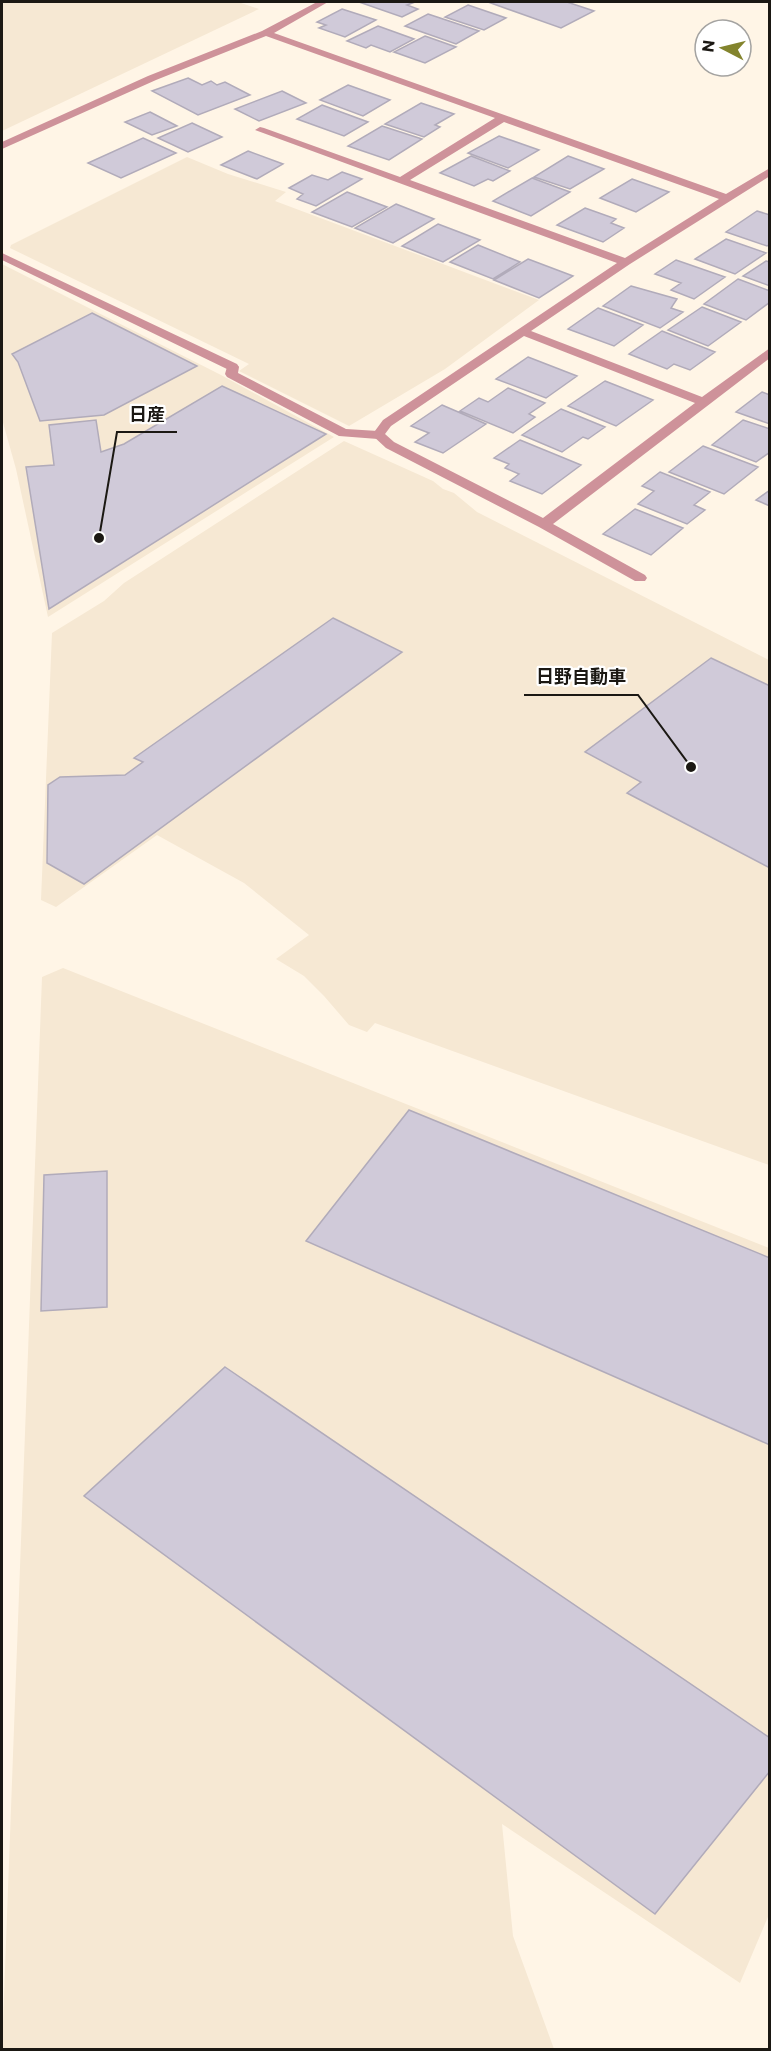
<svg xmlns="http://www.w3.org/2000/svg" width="771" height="2051" viewBox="0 0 771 2051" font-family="Commissioner,'Noto Sans JP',sans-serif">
<rect width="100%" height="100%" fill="#fff5e6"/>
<path fill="#f6e8d3" d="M2 2H238L259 9 2 131Z
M187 157 228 174 286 192 275 201 539 300 445 369 349 426 239 371 249 364 10 248 11 245Z
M2 264 221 375 334 437 48 617 16 469 2 419Z
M344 441 433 481 443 489 454 493 477 512 769 660V1165L375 1023 367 1032 349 1025 324 996 304 976 276 959 309 935 244 883 157 835 56 907 41 900 52 633 104 601 124 583Z
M63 968 769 1248 770 1912 740 1983 502 1824 513 1936 554 2049 2 2050 42 977Z"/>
<path fill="#d0cad9" stroke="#b1abba" stroke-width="1.5" d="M359 2H415L407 5 418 9 402 17Z
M488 2H567L594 11 561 28Z
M468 5 506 18 484 30 445 17Z
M342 9 376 20 345 37 319 28 326 25 317 22Z
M428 14 479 31 456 44 405 26Z
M378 26 414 39 390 52 371 45 366 48 347 41Z
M425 36 456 47 425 63 394 52Z
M188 78 202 85 211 81 217 85 225 82 250 95 198 115 152 91Z
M348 85 390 100 363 116 320 100Z
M282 91 306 103 259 121 235 109Z
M421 103 454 114 435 125 440 127 424 137 385 124Z
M322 105 368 122 344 136 297 119Z
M150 112 177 126 152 135 125 122Z
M192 123 222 137 188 152 158 138Z
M382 126 422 139 389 160 348 146Z
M499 136 539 150 508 168 468 153Z
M143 138 176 153 121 178 88 163Z
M248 151 283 164 257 179 221 165Z
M471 156 510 171 493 181 488 179 474 186 440 173Z
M568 156 604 169 570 189 534 177Z
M342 172 362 179 316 206 297 199 303 194 289 188 312 175 328 180Z
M532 178 570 192 531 216 493 201Z
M632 179 669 192 636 212 600 198Z
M347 192 387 207 352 227 312 212Z
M396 204 434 219 393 243 355 228Z
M585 208 616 219 611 223 624 228 603 242 557 225Z
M757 211 770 215V244L767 246 726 232Z
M438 224 480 240 443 262 402 246Z
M726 239 766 253 735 274 695 259Z
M478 245 520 262 493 279 450 262Z
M528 259 573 276 539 298 494 280Z
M676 260 725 277 694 299 671 290 681 283 655 274Z
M766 261 770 262V286L743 276Z
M738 279 770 291V302L746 320 704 304Z
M631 286 677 299 671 308 683 312 660 328 603 306Z
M702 307 741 322 708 346 668 330Z
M598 308 643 325 614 346 568 329Z
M92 313 197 366 104 415 40 421 18 362 12 354Z
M662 331 715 352 690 370 674 364 667 369 629 354Z
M528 357 577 376 546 398 496 379Z
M605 381 653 400 616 426 568 406Z
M222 386 326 434 49 609 26 467 54 465 49 425 96 420 101 452 124 444Z
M508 388 545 403 529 414 535 417 513 433 460 411 479 398 488 402Z
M762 392 770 395V424L736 412Z
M442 405 486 424 443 453 415 442 429 433 411 426Z
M561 409 605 427 588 439 583 437 562 452 522 435Z
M743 420 770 429V452L756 462 712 445Z
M520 440 581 465 542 494 510 481 519 474 505 468 509 464 494 458Z
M703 446 758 467 724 494 669 472Z
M660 472 710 492 694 505 705 510 687 524 638 504 654 491 642 486Z
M770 490V506L756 500Z
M635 509 683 528 651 555 603 534Z
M333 618 402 652 84 884 47 863 48 785 60 777 125 775 143 762 134 758Z
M711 658 770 686V868L627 793 641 782 585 752Z
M409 1110 770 1258V1445L306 1241Z
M107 1171V1307L41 1311 44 1175Z
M225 1367 770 1738V1771L655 1914 84 1496Z"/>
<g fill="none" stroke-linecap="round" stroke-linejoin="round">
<path fill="#ce929a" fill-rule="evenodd" d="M233 363 239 367 238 373 346 429 378 431 384 435 378 439 339 436 227 377 225 374 227 367Z"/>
<path fill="#ce929a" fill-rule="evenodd" d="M317 2H328L274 33 726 194 770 168V176L630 264 531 331 702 397 770 348V358L553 524 645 575 647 578 645 581H635L539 527 386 448 372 435 383 420 617 263 255 130 260 127 264 128 400 177 495 118 266 36 156 80 2 149V142L148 76 262 31ZM504 122 719 199 625 258 410 180ZM524 336 695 403 543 518 394 442 385 434 391 426Z
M2 253 237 364 239 367 233 371 229 370 2 260Z"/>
</g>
<path fill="none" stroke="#1b1813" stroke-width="2" d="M99 538L117 432H177M691 767L638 695H524"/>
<g fill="#1b1813" stroke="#fff" stroke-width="2">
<circle cx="99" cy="538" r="6"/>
<circle cx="691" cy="767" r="6"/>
</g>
<g font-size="18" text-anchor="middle" font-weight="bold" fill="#1b1813" stroke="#fff" stroke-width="4.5" stroke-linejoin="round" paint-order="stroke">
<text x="147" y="421">日産</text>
<text x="581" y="683">日野自動車</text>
</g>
<rect width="771" height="2051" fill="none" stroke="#1b1813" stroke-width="6"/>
<g transform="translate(723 48) rotate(277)"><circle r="28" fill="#ffffff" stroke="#a4a3a1" stroke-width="1.5"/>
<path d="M0-4.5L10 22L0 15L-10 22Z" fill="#83842d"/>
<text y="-9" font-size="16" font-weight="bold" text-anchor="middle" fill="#1b1813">N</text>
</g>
</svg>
